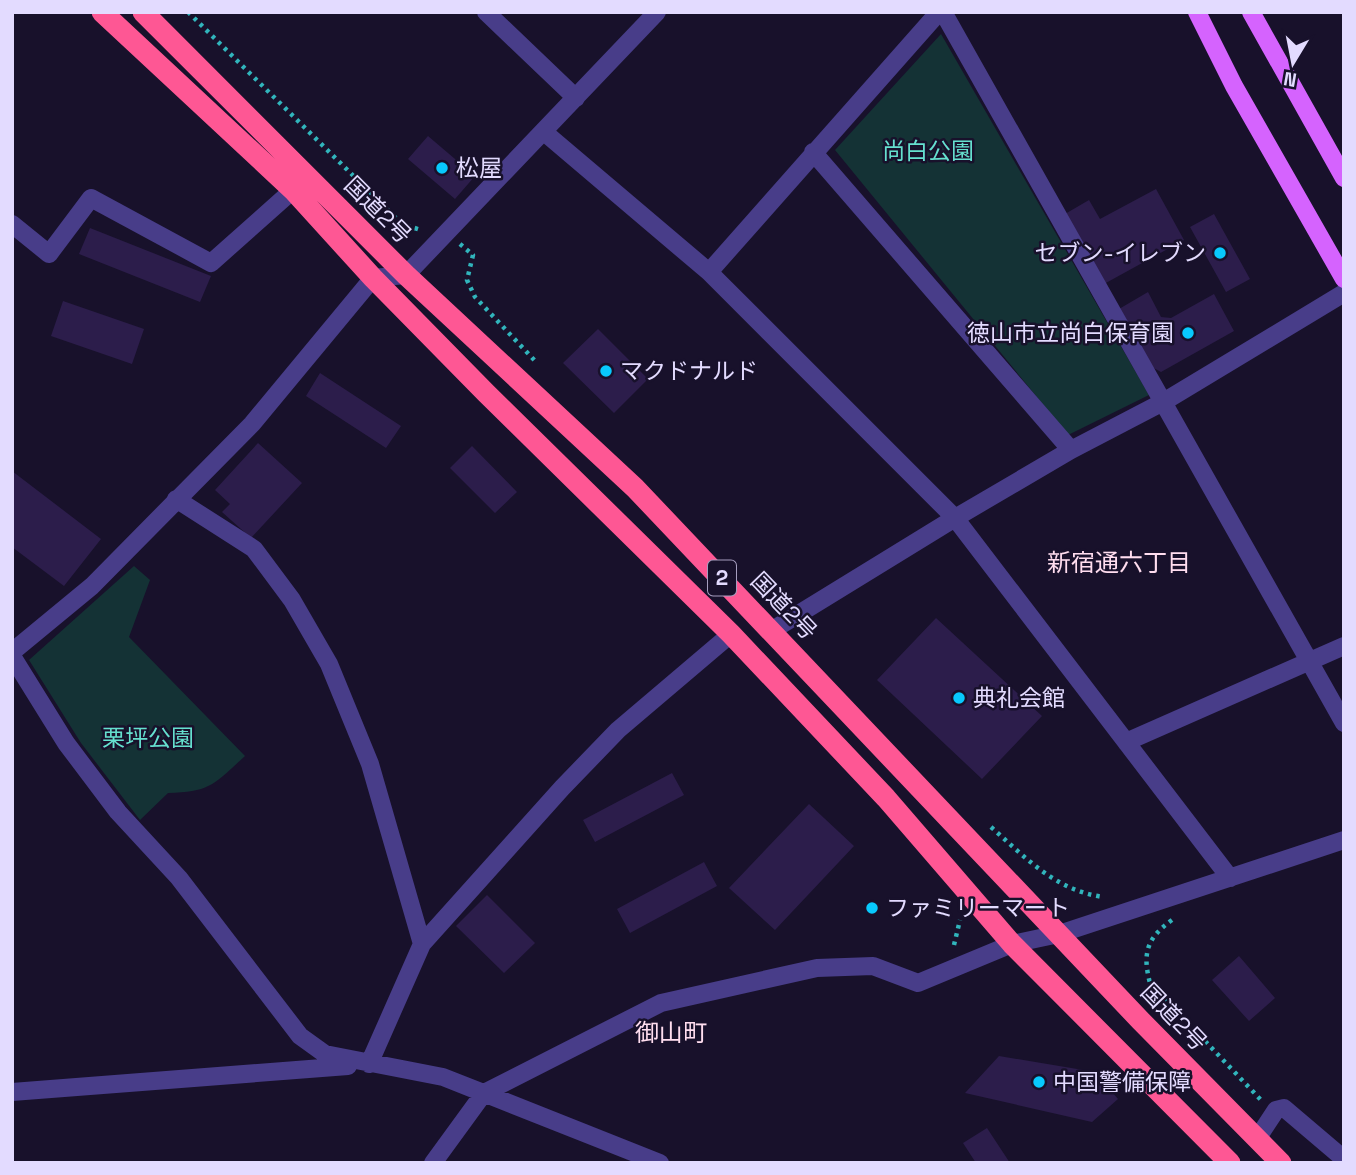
<svg xmlns="http://www.w3.org/2000/svg" width="1356" height="1175" viewBox="0 0 1356 1175" font-family="'Space Grotesk','Noto Sans JP',sans-serif">
<rect width="100%" height="100%" fill="#18112b"/>
<path fill="#143235" d="M941 34 1149 395 1068 435 835 150Z
M134 566 150 580 129 637 245 756C214 784 211 792 168 793L140 820 81 743 29 660Z"/>
<path fill="#2c1d4b" d="M428 136 475 176 455 199 408 159Z
M1156 189 1184 240 1104 284 1065 214 1089 200 1100 219Z
M1214 214 1250 279 1226 292 1190 227Z
M90 228 211 276 200 302 79 254Z
M1148 292 1161 317 1171 318 1214 294 1234 331 1161 372 1150 366 1119 309Z
M63 301 144 329 132 364 51 336Z
M598 329 648 379 614 413 563 363Z
M320 373 401 426 386 448 306 396Z
M258 443 302 483 251 538 222 512 230 504 215 490Z
M472 446 517 492 495 513 450 468Z
M12 471 101 539 64 586 12 547Z
M936 618 1042 716 982 779 877 680Z
M672 773 684 795 595 842 583 820Z
M809 804 854 846 775 930 729 888Z
M704 862 717 886 630 933 617 909Z
M487 895 535 943 504 973 456 926Z
M1239 956 1275 998 1249 1021 1212 980Z
M999 1056 1095 1072 1118 1099 1092 1122 965 1093Z
M987 1128 1010 1163H976L963 1143Z"/>
<g fill="none" stroke-linecap="round" stroke-linejoin="round">
<path stroke="#31b5bc" stroke-width="4.5" stroke-dasharray="3.5 5" stroke-linecap="butt" d="M188 12 402 224 421 230
M460 244 473 255 467 280 475 297 537 363
M991 827C1026 858 1055 890 1103 897
M1172 920C1147 938 1142 953 1150 983L1261 1100
M954 945 960 920"/>
<path stroke="#483d89" stroke-width="18" d="M486 12 576 98
M943 12 1344 723
M544 132 709 272 955 518 1230 878
M813 152 1071 450
M12 224 49 254 91 198 211 263 293 190
M709 272 939 12
M176 499 254 549 292 600 329 664 370 764 422 944
M771 631 955 518 1071 450 1165 401 1344 293
M12 652 92 586 252 424 373 278 406 275 657 12
M12 656 66 743 118 812 179 878 300 1036 325 1054 443 1077 660 1163
M1126 742 1344 646
M369 1064 422 944 562 788 618 730 731 634
M12 1092 348 1066
M1257 1139 1276 1110 1284 1108 1344 1159
M433 1163 484 1093 661 1003 817 968 873 966 918 983 1012 944 1059 934 1344 840"/>
<path stroke="#d563fe" stroke-width="18" d="M1197 12 1234 86 1344 279
M1251 12 1344 178"/>
<path stroke="#fe5794" stroke-width="21" d="M102 12 293 190 373 278 486 393 731 634 886 798 1012 944 1230 1163
M143 12 406 275 635 488 1140 1020 1281 1163"/>
</g>
<g fill="#08c9fd" stroke="#18112b" stroke-width="2.5">
<circle cx="442" cy="168" r="7"/>
<circle cx="1220" cy="253" r="7"/>
<circle cx="1188" cy="333" r="7"/>
<circle cx="606" cy="371" r="7"/>
<circle cx="959" cy="698" r="7"/>
<circle cx="872" cy="908" r="7"/>
<circle cx="1039" cy="1082" r="7"/>
</g>
<g text-anchor="middle" stroke-width="5" stroke-linejoin="round" paint-order="stroke">
<rect fill="#18112b" stroke="#a69ebf" stroke-width="2" x="708" y="560.5" width="28" height="35" rx="5"/>
<g font-size="21" font-weight="bold" fill="#e3dbff">
<text x="722" y="585">2</text>
</g>
<g font-size="23" fill="#65e0cf" stroke="#18112b">
<text x="928" y="159">尚白公園</text>
<text x="148" y="746">栗坪公園</text>
</g>
<g font-size="23" fill="#e3dbff" stroke="#18112b" text-anchor="start">
<text x="456" y="176">松屋</text>
<text x="1206" y="261" text-anchor="end">セブン-イレブン</text>
<text x="1174" y="341" text-anchor="end">徳山市立尚白保育園</text>
<text x="620" y="379">マクドナルド</text>
<text x="973" y="706">典礼会館</text>
<text x="886" y="916">ファミリーマート</text>
<text x="1053" y="1090">中国警備保障</text>
</g>
<g font-size="23" fill="#e3dbff" stroke="#18112b">
<text transform="translate(378 210) rotate(45)" y="8">国道2号</text>
<text transform="translate(784 606) rotate(46)" y="8">国道2号</text>
<text transform="translate(1174 1017) rotate(46)" y="8">国道2号</text>
</g>
<g font-size="24" fill="#ffddef" stroke="#18112b">
<text x="1119" y="571">新宿通六丁目</text>
<text x="671" y="1041">御山町</text>
</g>
</g>
<rect width="1356" height="1175" fill="none" stroke="#e3dbff" stroke-width="28"/>
<g transform="translate(1293 63) rotate(190)" stroke="#18112b" stroke-width="5" paint-order="stroke">
<path d="M0-5L12 26L0 18L-12 26Z" fill="#e3dbff"/>
<text y="-10" font-size="19" font-weight="bold" text-anchor="middle" fill="#e3dbff">N</text>
</g>
</svg>
